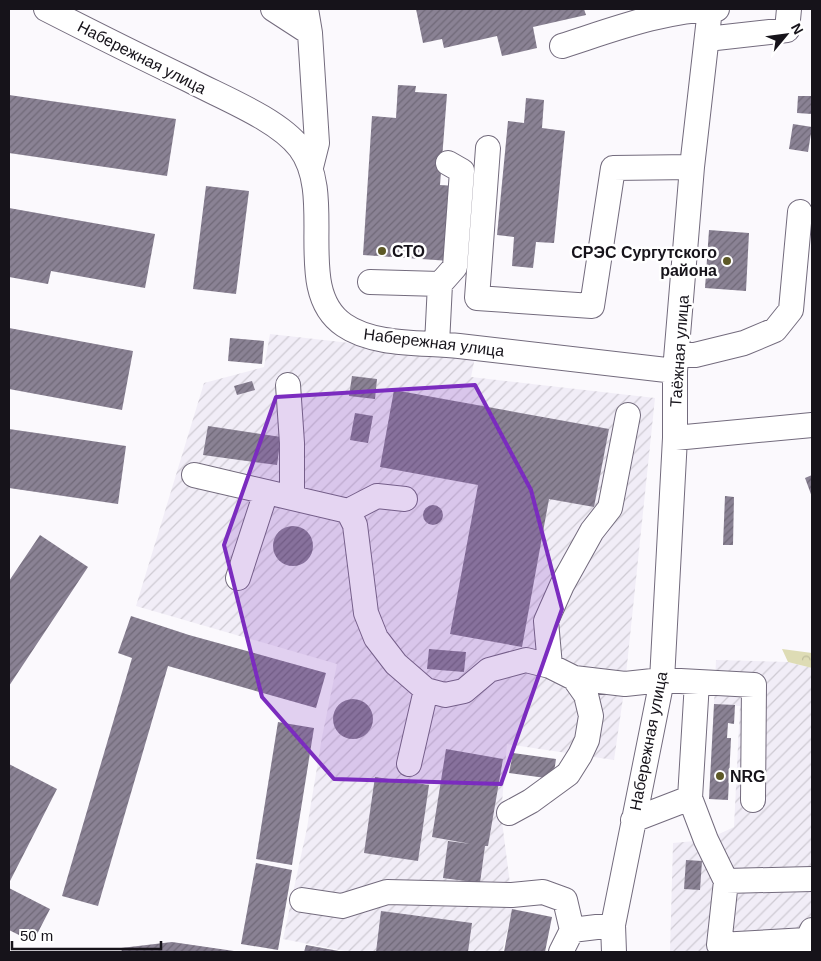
<svg xmlns="http://www.w3.org/2000/svg" width="821" height="961" viewBox="0 0 821 961" font-family="Arial,sans-serif">
<defs>
<pattern id="industrial-furrows" width="10" height="10" patternUnits="userSpaceOnUse" patternTransform="scale(1.25)"><rect width="10" height="10" fill="#f1edf7"/><path d="M-1 1l2-2M0 10L10 0M9 11l2-2" fill="none" stroke="#cecad3"/></pattern>
<pattern id="forest-crowns" width="20" height="18" patternUnits="userSpaceOnUse" patternTransform="scale(1.25)"><rect width="20" height="18" fill="#dedcb5"/><path d="M2 6a3 3 0 1 1 6 0M12 15a3 3 0 1 1 6 0" fill="none" stroke="#bebc9b"/></pattern>
<pattern id="building-hatch" width="6" height="6" patternUnits="userSpaceOnUse" patternTransform="scale(1.25)"><rect width="6" height="6" fill="#8a8294"/><path d="M-1 1l2-2M0 6l6-6M5 7l2-2" fill="none" stroke="#706978"/></pattern>
</defs>
<rect width="100%" height="100%" fill="#fbf9fd"/>
<path fill="url(#industrial-furrows)" d="M270 334 475 357 471 377 655 398 625 684 614 760 507 744 501 814 513 907 502 952H350L283 939 307 828 322 737 337 664 136 606 204 383 264 367Z
M716 660 788 662 812 668V952H670L673 843 706 840 734 827 740 706 714 704Z"/>
<path fill="url(#forest-crowns)" d="M782 649 812 653V668L788 662Z"/>
<path fill="url(#building-hatch)" d="M416 9H584L586 15 533 27 537 48 502 56 497 36 444 48 442 39 423 43Z
M398 85 416 86 415 92 447 94 440 185 455 186 450 261 363 255 372 116 396 118Z
M9 95 176 119 167 176 9 153Z
M798 96H812V114L797 113Z
M526 98 544 100 542 128 565 131 554 243 536 242 533 268 512 266 514 237 497 235 508 121 524 123Z
M793 124 812 127 808 152 789 149Z
M206 186 249 191 236 294 193 289Z
M9 208 155 234 145 288 51 271 48 284 9 277Z
M709 230 749 233 746 291 705 288Z
M9 328 133 351 122 410 9 389Z
M230 338 264 341 262 364 228 361Z
M352 376 377 379 375 399 349 396Z
M252 381 255 390 237 395 234 386Z
M394 390 609 429 594 507 549 499 522 647 450 634 478 485 380 467Z
M355 413 373 416 368 443 350 440Z
M208 426 281 437 277 465 203 455Z
M9 429 126 446 118 504 9 488Z
M812 475V497L805 478Z
M725 496 734 497 733 545H723Z
M423 515a10 10 0 1 1 20 0a10 10 0 1 1-20 0Z
M273 546a20 20 0 1 1 40 0a20 20 0 1 1-40 0Z
M40 535 88 567 9 686V581Z
M131 616 189 635 326 673 316 708 168 666 98 906 62 896 132 658 118 653Z
M429 649 466 652 464 672 427 669Z
M333 719a20 20 0 1 1 40 0a20 20 0 1 1-40 0Z
M714 704 735 705 734 724 728 723 727 738H731L728 800 709 799Z
M278 722 314 728 292 865 256 859Z
M446 749 503 759 488 846H485L480 883 443 878 448 841 471 844 432 837Z
M513 753 556 759 553 779 509 773Z
M9 764 57 789 9 883Z
M375 777 429 785 418 861 364 853Z
M686 860 702 861 700 890 684 889Z
M256 863 292 870 278 950 241 944Z
M9 888 50 909 33 942 9 930Z
M512 909 552 917 545 952H504Z
M381 911 472 923 468 952H376Z
M172 942 234 951V952H122L121 948Z
M306 945 339 951V952H304Z"/>
<g fill="none" stroke-linecap="round" stroke-linejoin="round">
<defs>
<path id="minor" d="M46 9C93 33 141 57 189 80 221 97 278 119 300 148 337 197 292 290 344 325 374 346 423 342 459 346 531 354 603 362 675 371
M273 9 310 33
M306 9 310 33 317 143 311 167
M707 39 787 30 789 9
M562 46C612 30 663 10 717 9
M488 148 477 298 592 306 613 168 692 167
M370 282 440 284
M437 344 440 284 455 267 462 171 448 163
M677 355H695L744 343 775 330 791 310 800 212
M288 385 292 443V497
M675 438 812 425
M194 475 348 511 355 525 366 613 376 638 396 664 426 690 445 695 464 691 489 670 526 660 550 666 574 678 625 684 662 680 754 685 753 800
M348 511 377 496 405 499
M238 578 266 492
M550 666 546 621 562 585 592 531 610 508 628 415
M697 682 690 798 706 840 726 881 812 879
M409 764 426 690
M509 813 531 801 568 774 580 755 587 740 591 716 586 695 574 678
M633 820 690 798
M726 881 719 945 807 940 812 930
M302 900 342 906 387 892 512 895 543 892 565 900 572 930 561 952
M572 930 613 925
M614 952 613 925 662 680 675 438V371L692 167 710 9"/>
</defs>
<use href="#minor" stroke="#736b7d" stroke-width="26"/>
<use href="#minor" stroke="#fff" stroke-width="24"/>
</g>
<path fill="#7b2cbf" fill-opacity="0.2" stroke="#7b2cbf" stroke-width="4" stroke-linejoin="round" d="M475 385 531 490 562 609 501 784 334 779 262 697 224 545 276 397Z"/>
<g fill="#5d5926" stroke="#fff" stroke-width="2">
<circle cx="382" cy="251" r="5"/>
<circle cx="727" cy="261" r="5"/>
<circle cx="720" cy="776" r="5"/>
</g>
<g text-anchor="middle" stroke-width="5" stroke-linejoin="round" paint-order="stroke">
<g font-size="16" fill="#16131a" stroke="#fff">
<text transform="translate(142 57) rotate(27)" y="6">Набережная улица</text>
<text transform="translate(434 342) rotate(7)" y="6">Набережная улица</text>
<text transform="translate(679 351) rotate(-86)" y="6">Таёжная улица</text>
<text transform="translate(648 741) rotate(-79)" y="6">Набережная улица</text>
</g>
<g font-size="16" font-weight="bold" fill="#16131a" stroke="#fff" text-anchor="start">
<text x="392" y="257">СТО</text>
<text x="717" y="258" text-anchor="end">СРЭС Сургутского<tspan x="717" dy="18">района</tspan></text>
<text x="730" y="782">NRG</text>
</g>
</g>
<rect width="821" height="961" fill="none" stroke="#16131a" stroke-width="20"/>
<g transform="translate(786 35) rotate(61)" stroke="#ffffff" stroke-width="4" paint-order="stroke">
<path d="M0-4L9 19L0 12L-9 19Z" fill="#16131a"/>
<text y="-8" font-size="14" font-weight="bold" text-anchor="middle" fill="#16131a">N</text>
</g>
<path d="M12 941v8h149v-8" fill="none" stroke="#16131a" stroke-width="2.5"/>
<text x="20" y="941" font-size="15" fill="#16131a" stroke="#ffffff" stroke-width="4" paint-order="stroke">50 m</text>
</svg>
